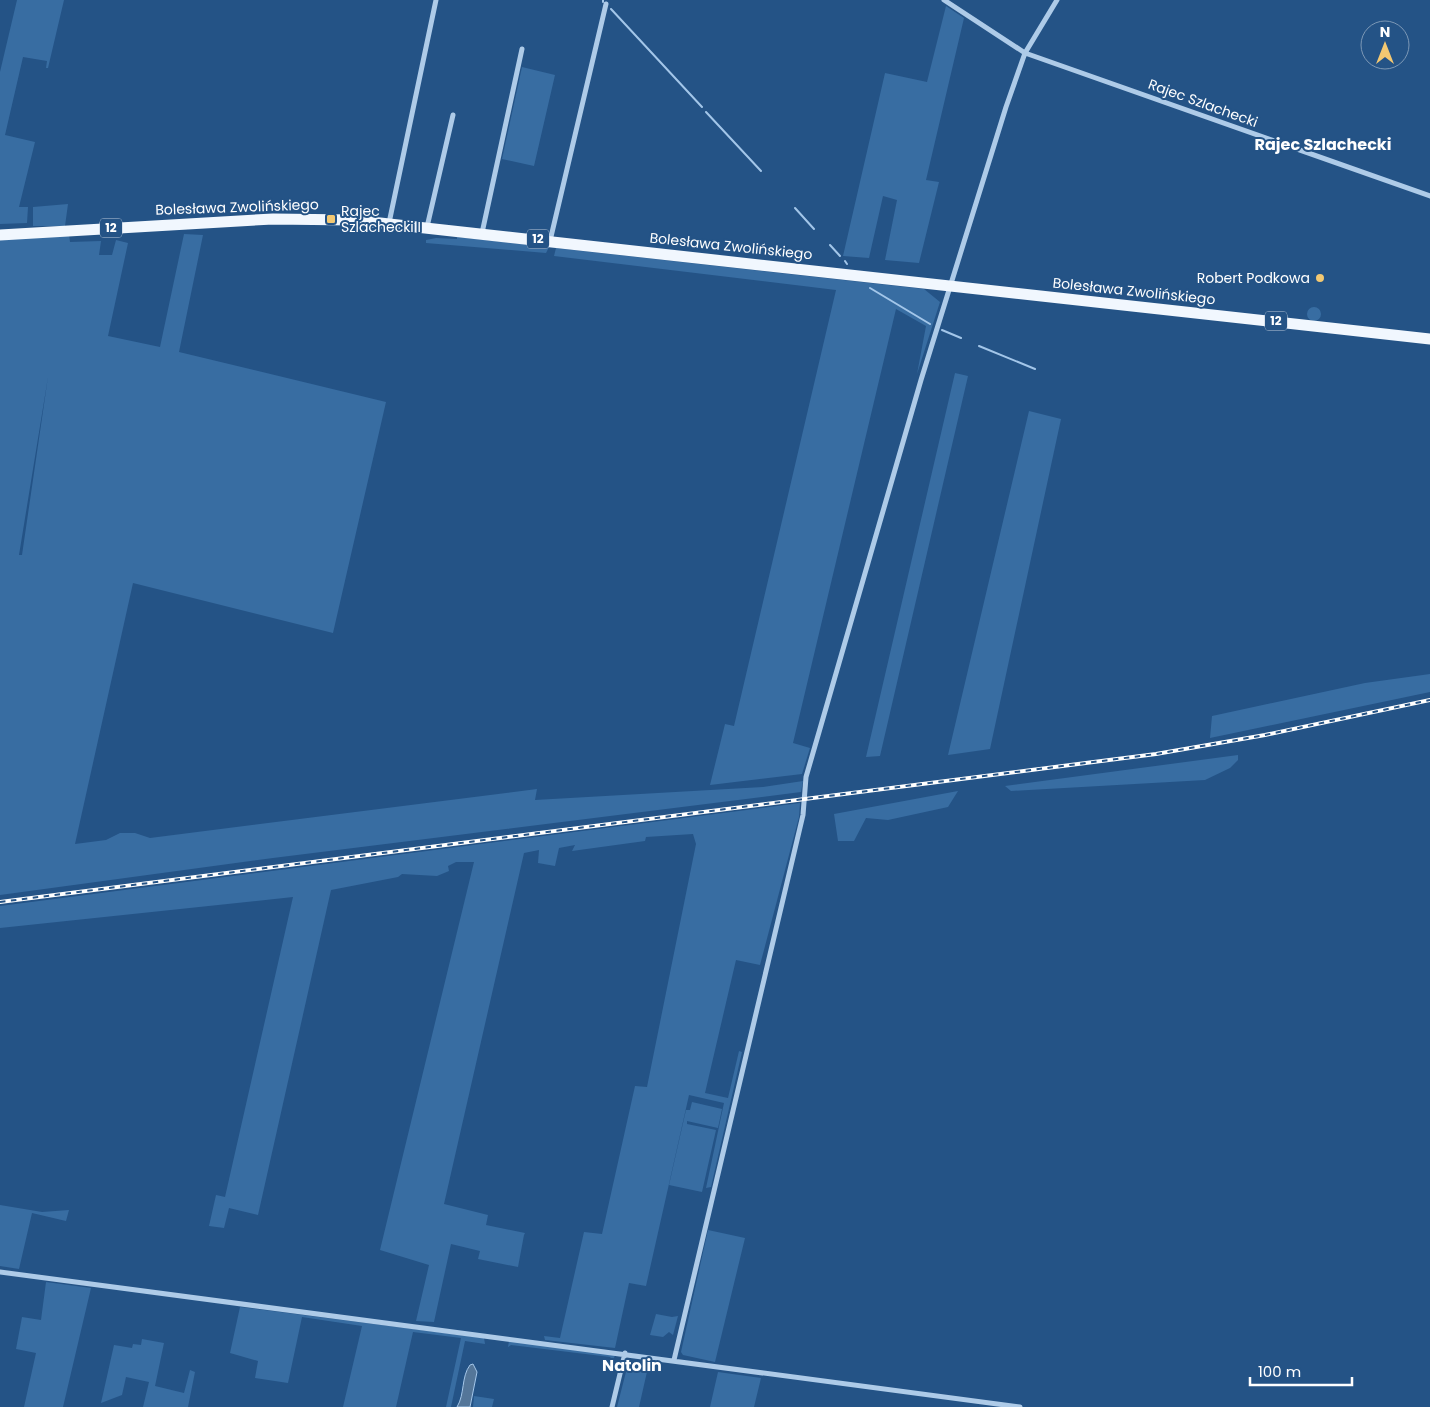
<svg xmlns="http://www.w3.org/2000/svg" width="1430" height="1407" viewBox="0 0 1430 1407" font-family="Poppins,sans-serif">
<rect width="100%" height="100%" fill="#245386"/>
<path fill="#386da2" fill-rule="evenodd" d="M17 0H64L48 68H46L47 61 23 57 5 135 35 142 19 207H28L27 223 0 224V72Z
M946 6 964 18 926 180 939 182 919 263 885 260 897 200 883 196 869 258 843 256 885 73 927 82Z
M522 67 555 75 534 166 502 159Z
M68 204 65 226H33V207Z
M69 234 70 242 101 241 99 255H112L116 240 128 243 108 336 160 347 184 234 203 235 179 352 386 402 333 633 133 583 75 844 106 840 120 833H135L150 838 537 789 535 800 763 787 803 781 801 792 273 858 0 895V238ZM48 377 22 555H19Z
M457 237 549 247 546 253 426 243V240L436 238 457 239Z
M556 248 924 289 940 302 917 374 926 326 896 309 793 743 810 748 802 774 710 785 725 724 734 726 836 290 554 256Z
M1307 314a7 7 0 1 1 14 0a7 7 0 1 1-14 0Z
M955 373 968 376 880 756 866 757Z
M1029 411 1061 419 990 749 948 755Z
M1430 674V692L1210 738 1212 716 1365 683Z
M1238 755V760L1230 768 1205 780 1011 791 1005 786Z
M958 791 948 807 888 820 866 818 854 841H838L834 814Z
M800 803 799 817 760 965 736 960 705 1093 728 1098 739 1051 742 1052 711 1187 706 1188 724 1103 689 1095 646 1286 629 1283 615 1348 545 1340 544 1336 560 1338 584 1232 602 1234 635 1086 647 1087 696 844 693 834 646 837 645 841 572 851 575 845 559 848 555 866 538 863 539 850 524 853 444 1204 488 1215 486 1225 525 1233 524 1235 518 1267 478 1259 480 1251 451 1244 434 1322 416 1321 429 1265 380 1250 474 862H456L448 866 449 871 437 876 402 874 398 877 331 890 258 1215 229 1208 224 1228 209 1226 216 1195 225 1197 293 897 0 928V906Z
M692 1102 722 1109 718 1128 687 1121V1124L716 1130 702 1192 669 1185 686 1110H690Z
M0 1205 42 1212 69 1210 66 1221 32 1213 19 1269 0 1266Z
M708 1230 745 1238 715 1362 683 1355 681 1352Z
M46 1282 91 1288 63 1407H24L36 1353 16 1349 22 1317 41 1320Z
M240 1307 484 1338 485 1344 465 1341 451 1407H446L461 1338 413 1332 396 1407H343L362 1326 302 1317 288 1383 255 1378 258 1361 230 1353Z
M656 1314 672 1317 678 1316 673 1335 669 1332 663 1337 650 1335Z
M142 1339 164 1343 155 1386 184 1393 190 1370 195 1372 188 1407H143L149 1382 126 1377 122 1395 101 1403 114 1345 132 1348 133 1344 141 1345Z
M509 1341 615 1355 613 1361 610 1357 511 1345 508 1347Z
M637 1361 649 1363 639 1407H617L627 1368Z
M718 1372 761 1378 754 1407H710Z
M474 1396 494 1399 492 1407H473Z"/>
<path fill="#547699" stroke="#a3c6e9" d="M473 1364 477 1372 470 1407H457C465 1394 461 1377 470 1365Z"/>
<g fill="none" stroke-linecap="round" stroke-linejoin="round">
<path stroke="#a3c6e9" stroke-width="2" d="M603 0V2
M611 9 702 107
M706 112 761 171
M795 208 814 229
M830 245 840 256
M845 261 847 264
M870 288 930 324
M942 330 961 338
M979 346 1035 369"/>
<path stroke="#aecbe8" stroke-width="5" d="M944 0 1025 53 1430 196
M389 223 436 0
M427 227 453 115
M482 233 522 49
M550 241 606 4
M0 1272 1020 1407
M674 1360 803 815 806 777 921 380 1006 107 1025 53 1057 0
M612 1407 625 1353"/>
<path stroke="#f1f7fe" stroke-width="11" d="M0 235 273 219 353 220 1430 339"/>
<defs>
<path id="rail" d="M0 902 1156 754 1265 735 1430 700"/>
</defs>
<use href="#rail" stroke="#fff" stroke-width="4"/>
<use href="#rail" stroke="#245386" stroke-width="2" stroke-dasharray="5.5" stroke-linecap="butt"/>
</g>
<g fill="#f3c872" stroke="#245386" stroke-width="2">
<rect x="326" y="214" width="10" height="10" rx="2.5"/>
<circle cx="1320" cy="278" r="5"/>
</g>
<g text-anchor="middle" stroke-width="4" stroke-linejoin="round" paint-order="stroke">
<g fill="#245386" stroke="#bdcbdb" stroke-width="1">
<rect x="100" y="218.5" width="22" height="19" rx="4"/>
<rect x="527" y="229.5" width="22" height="19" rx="4"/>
<rect x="1265" y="311.5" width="22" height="19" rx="4"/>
</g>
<g font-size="12" font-weight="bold" fill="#fff">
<text x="111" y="232">12</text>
<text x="538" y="243">12</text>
<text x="1276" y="325">12</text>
</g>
<g font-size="14" fill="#fff" stroke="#245386">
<text transform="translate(1203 103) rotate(20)" y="5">Rajec Szlachecki</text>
<text transform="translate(237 207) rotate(-2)" y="5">Bolesława Zwolińskiego</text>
<text transform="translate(731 246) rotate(6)" y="5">Bolesława Zwolińskiego</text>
<text transform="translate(1134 291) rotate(6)" y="5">Bolesława Zwolińskiego</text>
</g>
<g font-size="14" fill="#fff" stroke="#245386" text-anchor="start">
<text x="341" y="216">Rajec<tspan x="341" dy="16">Szlachecki I</tspan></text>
<text x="1310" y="283" text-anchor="end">Robert Podkowa</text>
</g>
<g font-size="16" font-weight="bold" fill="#fff" stroke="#245386">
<text x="1323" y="150">Rajec Szlachecki</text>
<text x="632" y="1371">Natolin</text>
</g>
</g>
<g transform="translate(1385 45)"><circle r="24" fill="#245386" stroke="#7c98b6"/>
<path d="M0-4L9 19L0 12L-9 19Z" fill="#f3c872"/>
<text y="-8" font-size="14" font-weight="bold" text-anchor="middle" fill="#ffffff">N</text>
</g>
<path d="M1250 1377v8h102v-8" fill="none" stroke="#ffffff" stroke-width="2.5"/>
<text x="1258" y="1377" font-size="15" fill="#ffffff" stroke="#245386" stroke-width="4" paint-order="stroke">100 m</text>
</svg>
